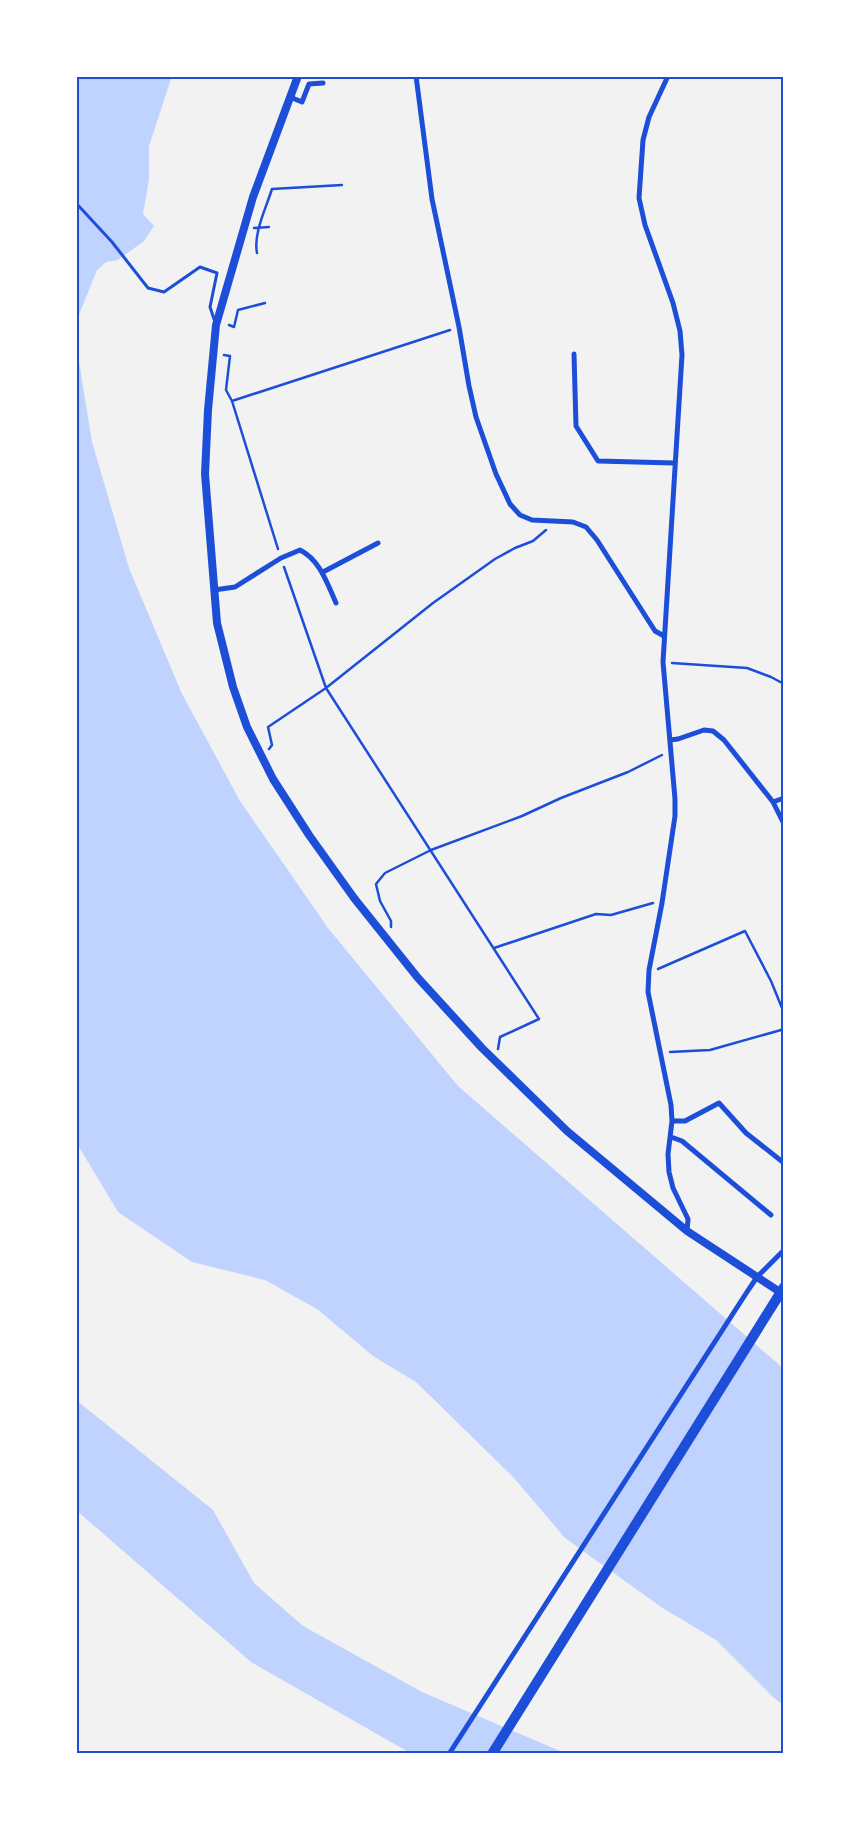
<svg xmlns="http://www.w3.org/2000/svg" width="860" height="1830" viewBox="0 0 860 1830" font-family="Manrope,sans-serif">
<rect width="100%" height="100%" fill="#f2f2f2"/>
<path fill="#bfd3fe" d="M76 76H172L149 146V179L143 214 154 226 144 241 118 260 106 262 97 270 76 322Z
M76 343 92 442 129 568 182 694 240 801 328 928 458 1086 784 1369V1706L772 1696 716 1640 661 1607 565 1538 514 1478 416 1382 373 1356 317 1309 265 1280 192 1262 118 1212 76 1142Z
M76 1400 213 1510 254 1583 303 1626 422 1692 567 1754H412L251 1662 76 1510Z"/>
<g fill="none" stroke-linecap="round" stroke-linejoin="round">
<path stroke="#1d4ed8" stroke-width="2.5" d="M254 228 269 227
M257 253C253 234 266 208 272 189L342 185
M229 325 234 327 238 310 265 303
M224 355 230 356 226 390 232 401 278 549
M232 401 450 330
M284 567 326 688 539 1019 500 1037 498 1049
M672 663 747 668 771 677 784 684
M269 749 272 745 268 727 326 688 433 603 495 559 515 548 533 541 546 530
M391 927V921L380 901 376 884 385 873 431 850 522 816 561 798 628 772 662 755
M494 948 596 914 611 915 653 903
M658 969 745 931 771 981 784 1013
M670 1052 710 1050 781 1030 784 1027"/>
<path stroke="#1d4ed8" stroke-width="3" d="M76 203 112 242 148 288 164 292 200 267 217 273 210 307 215 322"/>
<path stroke="#1d4ed8" stroke-width="5" d="M416 76 432 199 459 327 469 386 476 417 496 474 510 504 520 515 532 520 573 522 586 527 597 540 655 631 664 636
M668 76 649 117 643 140 639 198 645 225 673 303 680 331 682 355 663 662 675 799V816L662 903 649 970 648 992 671 1105 672 1121 668 1154 669 1172 673 1188 688 1219 687 1231
M290 97 302 102 309 84 323 83
M574 354 576 426 598 461 674 463
M323 572 378 543
M214 590 235 587 281 558 300 550C320 560 327 583 336 603
M670 740 678 739 704 730 713 731 724 740 773 802 784 798
M773 802 784 824
M672 1121H685L719 1103 746 1133 784 1163
M671 1137 682 1141 771 1215
M449 1754 745 1295 757 1277 784 1250"/>
<path stroke="#1d4ed8" stroke-width="8" d="M298 76 253 197 216 325 208 410 205 474 217 623 233 687 247 727 273 779 309 835 354 898 418 978 482 1048 567 1131 687 1231 780 1292"/>
<path stroke="#1d4ed8" stroke-width="10" d="M492 1754 784 1287"/>
</g>
<rect width="860" height="1830" fill="none" stroke="#ffffff" stroke-width="155"/>
<rect x="78" y="78" width="704" height="1674" fill="none" stroke="#1d4ed8" stroke-width="2"/>
</svg>
